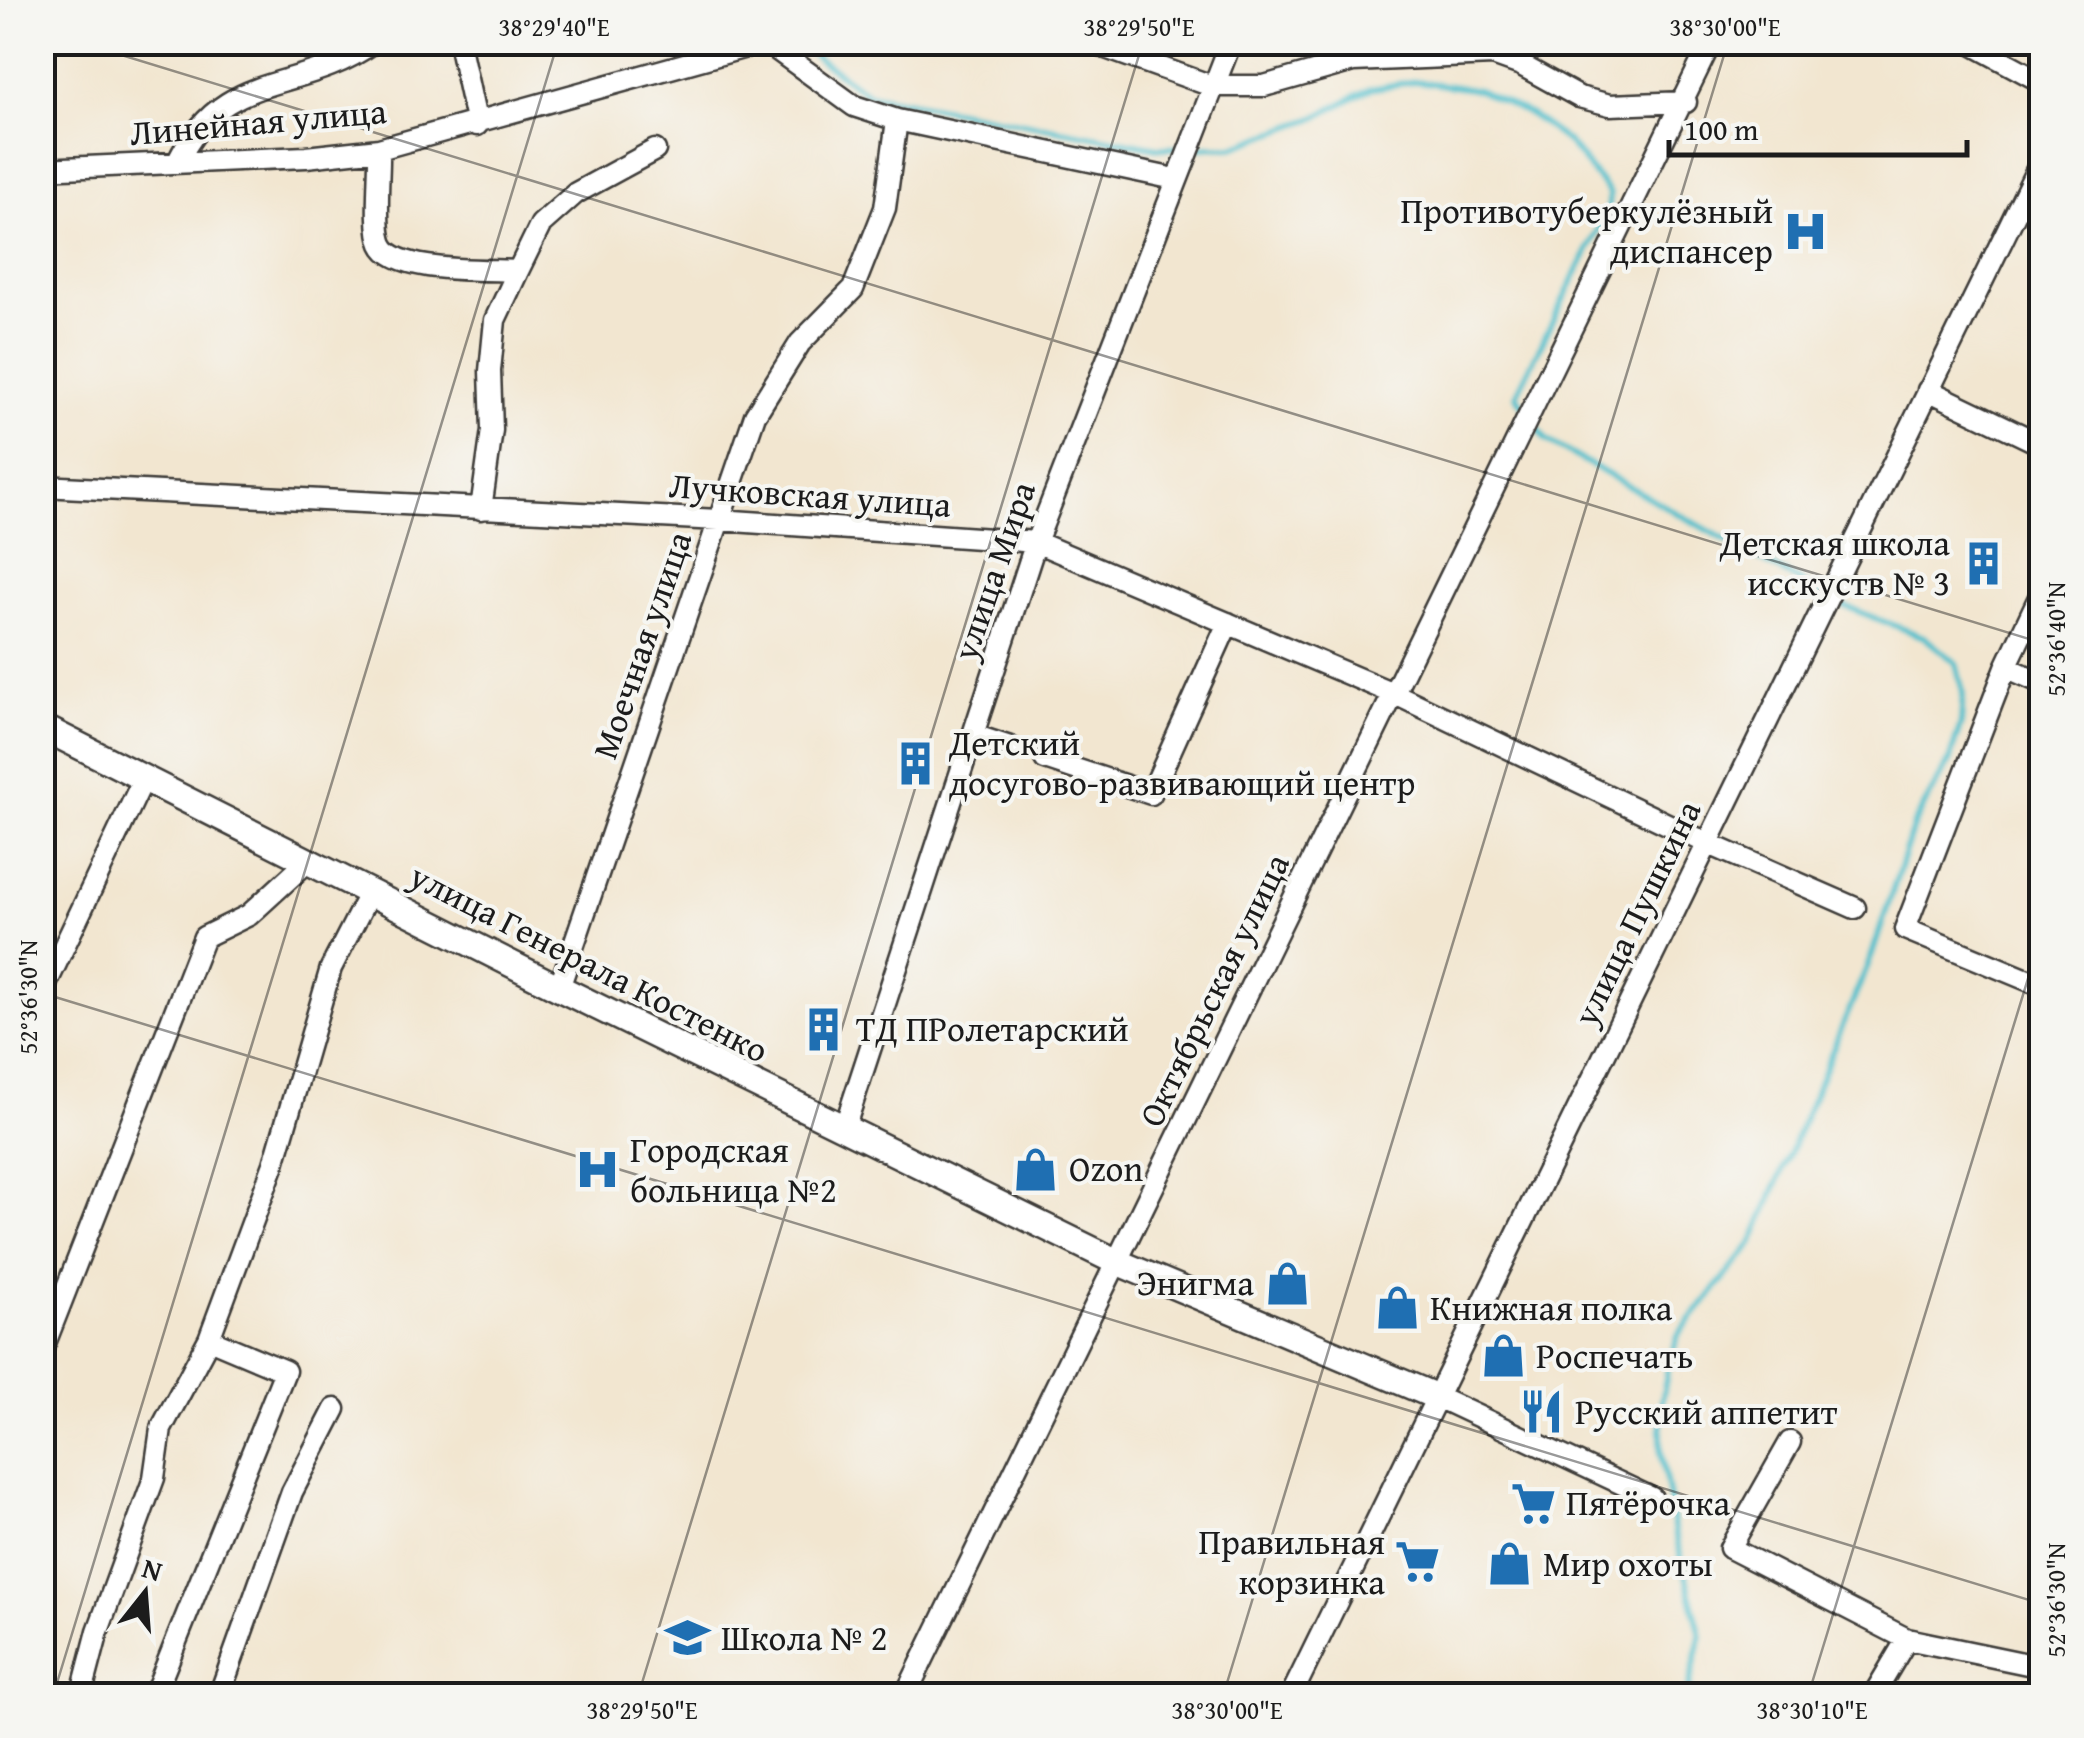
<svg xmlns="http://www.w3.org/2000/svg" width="2084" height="1738" viewBox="0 0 2084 1738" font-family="'Gentium Book Plus',serif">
<rect width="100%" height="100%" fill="#f6f6f2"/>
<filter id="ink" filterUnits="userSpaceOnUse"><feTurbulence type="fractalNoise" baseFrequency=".01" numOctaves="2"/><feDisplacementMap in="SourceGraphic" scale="20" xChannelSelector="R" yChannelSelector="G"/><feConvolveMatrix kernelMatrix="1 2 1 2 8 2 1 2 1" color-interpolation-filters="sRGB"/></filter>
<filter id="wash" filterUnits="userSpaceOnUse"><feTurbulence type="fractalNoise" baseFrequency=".0048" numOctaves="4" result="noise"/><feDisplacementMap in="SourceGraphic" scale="40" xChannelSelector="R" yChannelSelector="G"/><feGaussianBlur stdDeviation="2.25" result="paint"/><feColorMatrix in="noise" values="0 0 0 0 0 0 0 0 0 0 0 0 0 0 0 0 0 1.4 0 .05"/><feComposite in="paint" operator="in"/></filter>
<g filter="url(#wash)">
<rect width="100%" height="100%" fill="#f2e6d0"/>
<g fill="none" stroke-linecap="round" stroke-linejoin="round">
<path stroke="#53c0cc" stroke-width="6" d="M796 42 867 94 1158 148 1233 147 1317 117 1369 89 1416 81 1478 90 1529 114 1568 142 1610 194 1608 210 1516 395 1546 440 1842 605 1924 637 1956 663 1963 692 1961 723 1949 762 1914 824 1872 955 1752 1244 1678 1335 1668 1367 1661 1407V1452L1675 1533 1701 1636 1687 1696"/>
</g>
</g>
<g filter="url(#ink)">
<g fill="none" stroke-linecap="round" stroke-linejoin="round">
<path stroke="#c7beac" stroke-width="20" stroke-dasharray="20 10" stroke-linecap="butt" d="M1010 747 1045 759"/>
<defs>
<path id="minor" d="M459 42 477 125
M766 42 854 106 897 120 1175 179
M1089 42 1212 86H1264L1353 61 1493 55 1521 65 1579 97 1610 105 1686 102
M1968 42 2042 82
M379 149C380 171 374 226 382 244 395 274 488 269 518 271
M177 163C225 65 297 97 374 42
M42 169 306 157 379 149 764 42
M1928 390 2042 445
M42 486 719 520 1036 542 1395 694 1707 843 1855 908
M481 509 492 430 490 371 495 320 518 271 541 224 576 193 655 150
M2042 591 2006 667 1905 929 2042 986
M2006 667 2042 683
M973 735 1010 747
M1045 759 1151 794 1228 623
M559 988 755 415 800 343 853 289 885 208 897 120
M42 993 144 778
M844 1129 1036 542 1231 42
M42 1351 204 937 249 915 308 861
M1437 1397 1652 1498
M1790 1442 1730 1548 1907 1639 2042 1667
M81 1696 98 1631 154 1478 161 1429 209 1339 274 1164 331 968 370 892
M154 1696 285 1371 209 1339
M219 1696 292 1492 335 1409
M905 1696 1711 42
M1291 1696 2042 159
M1427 1696 1430 1692 1460 1691 1470 1696
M1873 1696 1907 1639"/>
<path id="major" d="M42 727 559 988 1117 1262 1437 1397"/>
</defs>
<use href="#minor" stroke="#3c3a37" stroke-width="25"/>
<use href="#major" stroke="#3c3a37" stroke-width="30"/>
<use href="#minor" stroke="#fff" stroke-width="20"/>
<use href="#major" stroke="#fff" stroke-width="25"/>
</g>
</g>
<path fill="none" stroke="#1c1c1c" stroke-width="2.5" stroke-opacity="0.45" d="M79 42 2042 643M42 993 2042 1604M53 1696 558 42M638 1696 1143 42M1223 1696 1728 42M1808 1696 2042 933"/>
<defs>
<symbol id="hospital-bare" viewBox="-9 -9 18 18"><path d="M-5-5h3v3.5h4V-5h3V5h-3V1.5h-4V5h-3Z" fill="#1f6fb2" stroke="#f6f6f2" stroke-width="2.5" paint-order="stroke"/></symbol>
<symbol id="building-bare" viewBox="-9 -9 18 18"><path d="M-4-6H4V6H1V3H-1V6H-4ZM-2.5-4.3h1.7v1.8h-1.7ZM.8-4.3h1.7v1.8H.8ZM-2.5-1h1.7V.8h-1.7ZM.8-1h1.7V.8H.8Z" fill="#1f6fb2" stroke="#f6f6f2" stroke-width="2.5" paint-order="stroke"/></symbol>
<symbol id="shop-bare" viewBox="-9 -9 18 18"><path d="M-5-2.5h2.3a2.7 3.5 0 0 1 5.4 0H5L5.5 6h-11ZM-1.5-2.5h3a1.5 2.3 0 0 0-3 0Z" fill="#1f6fb2" stroke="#f6f6f2" stroke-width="2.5" paint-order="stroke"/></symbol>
<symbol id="restaurant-bare" viewBox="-9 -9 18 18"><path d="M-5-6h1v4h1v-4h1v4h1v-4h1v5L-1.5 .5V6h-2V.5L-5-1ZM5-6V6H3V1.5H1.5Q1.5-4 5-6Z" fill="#1f6fb2" stroke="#f6f6f2" stroke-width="2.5" paint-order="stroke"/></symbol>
<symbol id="supermarket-bare" viewBox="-9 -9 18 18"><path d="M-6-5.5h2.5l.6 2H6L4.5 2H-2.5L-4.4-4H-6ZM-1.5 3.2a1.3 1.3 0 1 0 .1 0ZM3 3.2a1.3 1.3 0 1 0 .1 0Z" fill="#1f6fb2" stroke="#f6f6f2" stroke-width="2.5" paint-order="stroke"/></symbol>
<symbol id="school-bare" viewBox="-9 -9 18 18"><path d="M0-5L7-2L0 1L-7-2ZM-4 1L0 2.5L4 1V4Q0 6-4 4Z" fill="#1f6fb2" stroke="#f6f6f2" stroke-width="2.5" paint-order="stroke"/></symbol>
</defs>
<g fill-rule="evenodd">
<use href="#hospital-bare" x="1774" y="200" width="63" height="63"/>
<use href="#building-bare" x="1952" y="532" width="63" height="63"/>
<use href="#building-bare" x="884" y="732" width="63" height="63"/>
<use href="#building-bare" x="792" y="998" width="63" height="63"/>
<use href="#shop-bare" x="1004" y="1138" width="63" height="63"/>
<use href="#hospital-bare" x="566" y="1138" width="63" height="63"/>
<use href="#shop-bare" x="1256" y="1252" width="63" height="63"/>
<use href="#shop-bare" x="1366" y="1276" width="63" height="63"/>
<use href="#shop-bare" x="1472" y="1324" width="63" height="63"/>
<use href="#restaurant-bare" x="1510" y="1380" width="63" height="63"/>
<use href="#supermarket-bare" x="1502" y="1472" width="63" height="63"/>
<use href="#supermarket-bare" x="1386" y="1530" width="63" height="63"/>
<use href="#shop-bare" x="1478" y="1532" width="63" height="63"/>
<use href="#school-bare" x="656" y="1606" width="63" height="63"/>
</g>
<g text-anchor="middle" stroke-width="8" stroke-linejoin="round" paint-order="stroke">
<g font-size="35" fill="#1c1c1c" stroke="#f6f6f2">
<text transform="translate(258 122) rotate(-5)" y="12">Линейная улица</text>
<text transform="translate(810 495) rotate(4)" y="12">Лучковская улица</text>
<text transform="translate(994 571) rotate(-71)" y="12">улица Мира</text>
<text transform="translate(642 645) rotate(-71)" y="12">Моечная улица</text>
<text transform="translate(1637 913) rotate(-64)" y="12">улица Пушкина</text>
<text transform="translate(589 963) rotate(27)" y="12">улица Генерала Костенко</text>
<text transform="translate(1214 990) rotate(-64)" y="12">Октябрьская улица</text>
</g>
<g font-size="35" fill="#1c1c1c" stroke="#f6f6f2" text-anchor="start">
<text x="1773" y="223" text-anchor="end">Противотуберкулёзный<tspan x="1773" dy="40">диспансер</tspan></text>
<text x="1950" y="555" text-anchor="end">Детская школа<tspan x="1950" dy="40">исскуств № 3</tspan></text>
<text x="949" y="755">Детский<tspan x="949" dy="40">досугово-развивающий центр</tspan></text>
<text x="856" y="1041">ТД ПРолетарский</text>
<text x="630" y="1162">Городская<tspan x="630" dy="40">больница №2</tspan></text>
<text x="1069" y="1181">Ozon</text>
<text x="1254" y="1295" text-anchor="end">Энигма</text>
<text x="1430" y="1320">Книжная полка</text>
<text x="1536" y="1368">Роспечать</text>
<text x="1575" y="1424">Русский аппетит</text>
<text x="1566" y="1515">Пятёрочка</text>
<text x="1385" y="1554" text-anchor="end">Правильная<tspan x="1385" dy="40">корзинка</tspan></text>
<text x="1543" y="1576">Мир охоты</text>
<text x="721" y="1650">Школа № 2</text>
</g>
</g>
<rect width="2084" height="1738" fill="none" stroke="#f6f6f2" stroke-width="110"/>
<g transform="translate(145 1593) rotate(17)" stroke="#f6f6f2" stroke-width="8" paint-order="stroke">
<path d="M0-8L18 38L0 25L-18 38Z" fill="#1c1c1c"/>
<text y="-15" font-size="28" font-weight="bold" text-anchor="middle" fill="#1c1c1c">N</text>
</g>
<path d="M1669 140v15h298v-15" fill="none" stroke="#1c1c1c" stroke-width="5"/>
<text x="1684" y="140" font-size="30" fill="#1c1c1c" stroke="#f6f6f2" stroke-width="8" paint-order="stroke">100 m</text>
<rect x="55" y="55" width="1974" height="1628" fill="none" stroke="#1c1c1c" stroke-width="4"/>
<g font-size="25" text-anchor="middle" fill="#1c1c1c">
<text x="554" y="36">38°29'40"E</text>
<text x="1139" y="36">38°29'50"E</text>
<text x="1725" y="36">38°30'00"E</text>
<text transform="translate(2056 639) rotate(-90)" y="9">52°36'40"N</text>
<text transform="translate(28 997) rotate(-90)" y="9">52°36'30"N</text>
<text transform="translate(2056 1600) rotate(-90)" y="9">52°36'30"N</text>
<text x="642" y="1719">38°29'50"E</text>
<text x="1227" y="1719">38°30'00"E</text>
<text x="1812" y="1719">38°30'10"E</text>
</g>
</svg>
